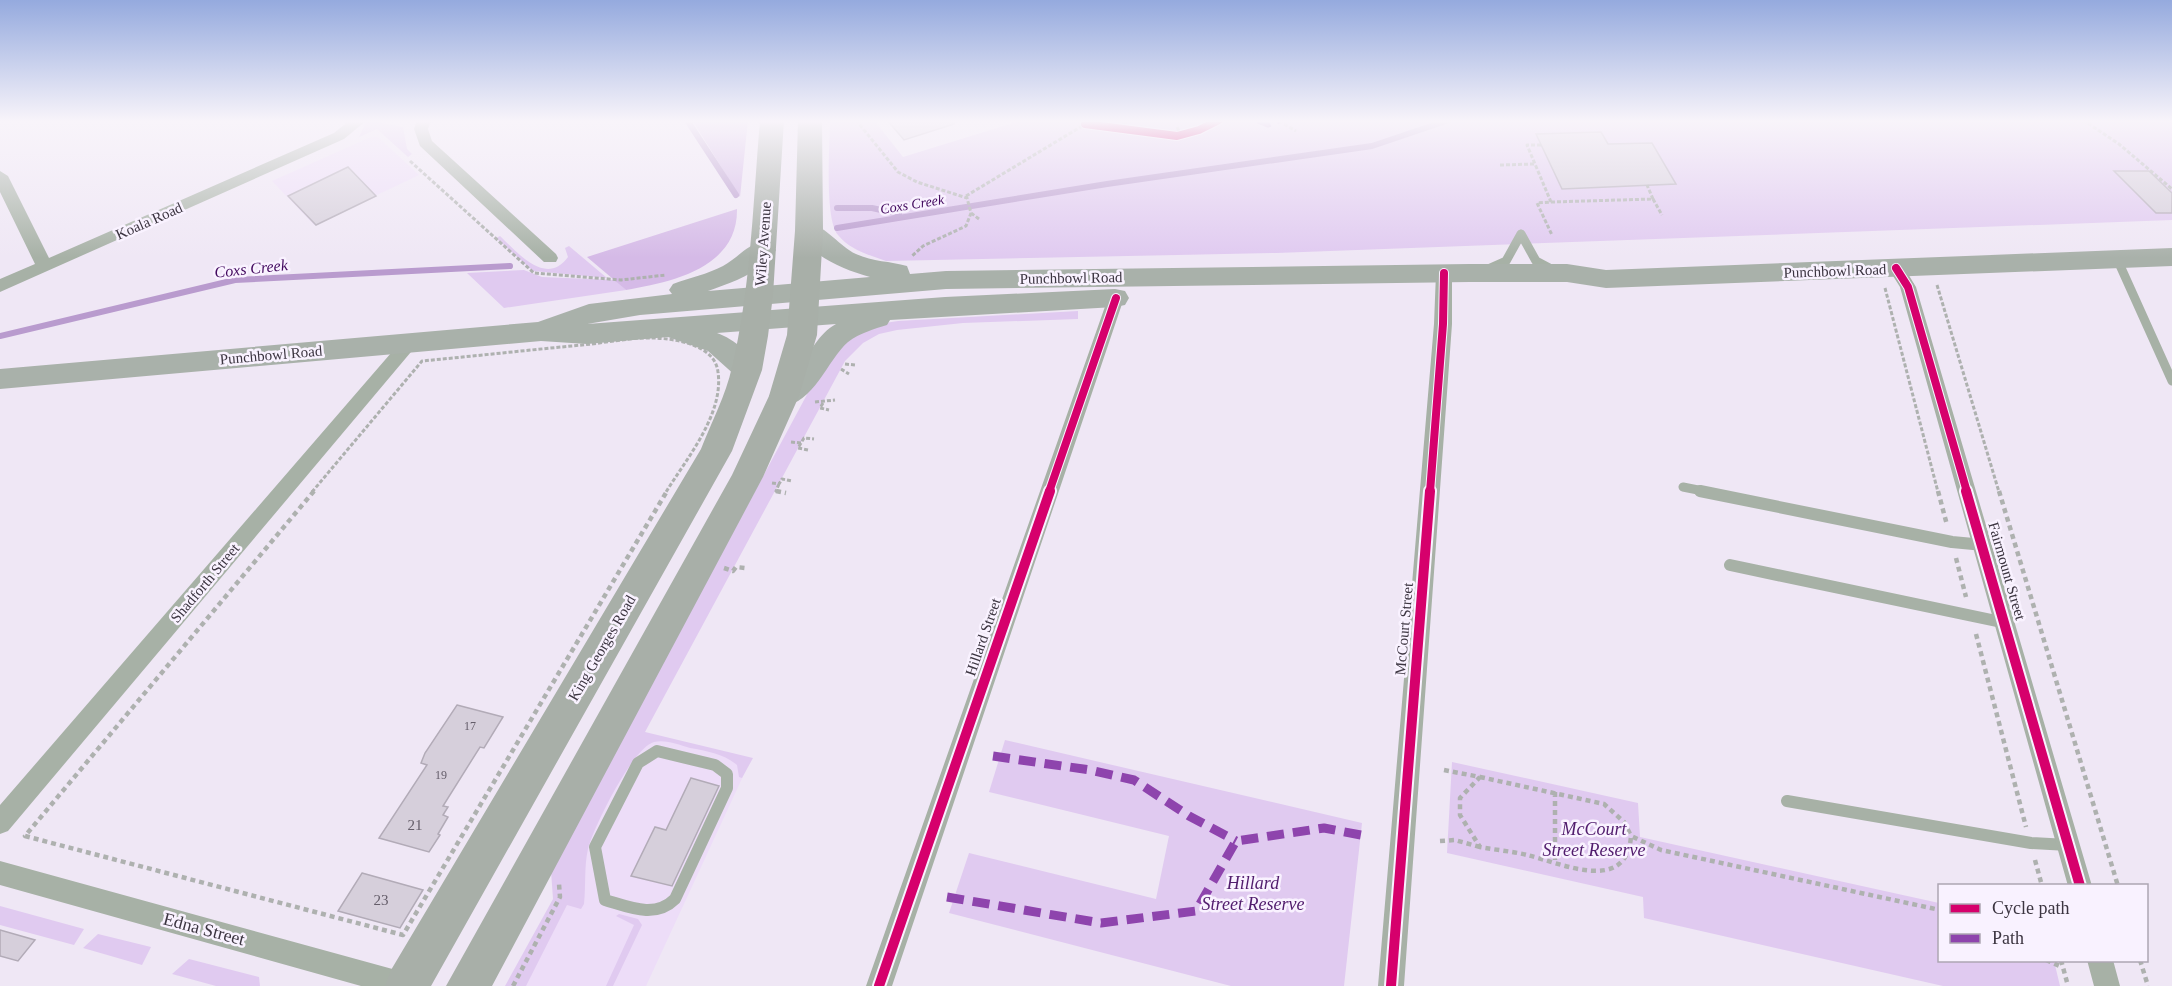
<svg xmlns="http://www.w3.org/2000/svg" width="2172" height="986" viewBox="0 0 2172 986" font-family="Georgia,serif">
<rect width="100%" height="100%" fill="#efe7f5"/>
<path fill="#edddf8" d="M371 137H378L419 175 314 225 272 181Z
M641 732 751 759 646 986H516Z"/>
<path fill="#e0caf0" d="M367 120 403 127 407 149 412 154 408 157 377 129 359 137Z
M830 120H874L903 157 1023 120H2172V220L1276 253 886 261C869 255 850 250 838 235 824 218 830 144 830 120Z
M500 236C518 253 546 287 568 257L565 248 569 246 607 278 533 271 496 238Z
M524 270 542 277 615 280 626 290 504 308 467 273Z
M1078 311V319L963 323 897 330 879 334 863 343 845 361 645 732 753 758 742 778 739 777 737 765C724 754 707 751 690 748 680 745 665 739 654 742 633 747 593 828 588 849 584 866 586 886 584 904L581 909 567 905 526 986H505L553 899 551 871 818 374 846 339 885 323 898 321Z
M1005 740 1362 823 1344 986H1231L949 913 969 853 1156 899 1169 836 989 792Z
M1452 762 1638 803 1640 837 1939 903 1940 960 2054 961 2060 986H1943L1644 918 1643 897 1447 853Z
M0 906 84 929 74 945 0 925Z
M619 914 638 919 642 925 613 986H606L634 925 616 916Z
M98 934 151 947 142 965 83 948Z
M189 959 259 977 260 986H216L172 974Z"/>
<path fill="#d5bae7" d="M692 120H748L740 197Z
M737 209C738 268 672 282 626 290L587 257Z"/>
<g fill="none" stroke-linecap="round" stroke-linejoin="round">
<path stroke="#b99bce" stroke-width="6" d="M687 120 736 195
M837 208H872L899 214
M837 228 1107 184 1372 146 1449 120
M0 336 235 280 510 266"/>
</g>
<path fill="#d6cfdb" stroke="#b2abb7" stroke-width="1.5" d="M887 120H953L954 124 904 140Z
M1601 132 1608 144 1652 143 1676 184 1562 189 1536 134Z
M348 167 376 196 316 225 288 196Z
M2114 171H2149L2172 193V213H2156Z
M457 705 503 717 484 748 480 747 443 806 448 807 443 815 448 817 438 834 440 835 429 852 379 838 427 765 421 763 425 753Z
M691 778 719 786 672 886 631 876 655 827 666 830Z
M362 873 423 890 400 928 338 911Z
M0 930 35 940 18 961 0 956Z"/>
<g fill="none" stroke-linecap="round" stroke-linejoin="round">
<path stroke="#aeb1af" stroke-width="3" stroke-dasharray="4 2" stroke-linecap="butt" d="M856 120 898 172 917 182 967 198 971 213 966 226 923 246 911 257
M1210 120 1214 123
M2083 120 2119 144 2172 189
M1279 121 1296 131
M1177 127 1181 135
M1119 129 1126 122
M1541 145H1527L1551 202 1537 203 1552 235
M410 161 534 273 621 280 666 275
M1500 165 1534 164
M966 196 1092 120
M1653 199 1662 215
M1551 202 1653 199 1647 185
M971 213 979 219
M1937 285 1999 492
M1885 288 1938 492
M845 364 855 365
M841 369 849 374
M815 402 835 400
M823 403 820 408 829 410
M791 442 801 443 804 438 814 439
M801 443 798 448 808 450
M772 483 779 484 782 479 792 481
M779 484 776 491 781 492
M312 492 422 361C475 356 529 350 582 345 605 343 631 337 655 338 677 339 715 345 718 372 724 414 687 458 666 492"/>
<path stroke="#aeb1af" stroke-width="4.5" stroke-dasharray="5 4" stroke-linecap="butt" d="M314 491 25 836 403 935 667 491
M776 491 786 493
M1938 491 1947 525
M1999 491 2118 886
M1956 558 1966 597
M724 568 733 571 736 567 745 568
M1976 634 2026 827
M1444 770 1480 777 1460 798V815L1480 847C1495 850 1511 851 1527 855 1561 863 1627 895 1631 836L1661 850 1940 910
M1480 777 1604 804 1624 822 1631 836
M1555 792V861
M1440 841 1455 840 1480 847
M2035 860 2042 886
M2046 960 2062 967
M2061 960 2068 986
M2140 960 2148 986
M513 986 560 897 559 884"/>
<path stroke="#a7b1a6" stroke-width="9" d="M1521 234 1536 261 1553 270
M2118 261 2172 381
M1488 269 1506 261 1521 234
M1683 487 1708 492"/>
<path stroke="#a7b1a6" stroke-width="12" d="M1700 491 1952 542 1984 545
M1730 565 2006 623
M657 751 715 765 727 774V788L675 899C655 919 629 907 605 900L595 847 638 763Z
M1787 801 2031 843 2068 845"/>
<path fill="#a7b1a6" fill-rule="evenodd" d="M350 120H367L344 139 0 292V279L35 264 0 192V171L8 176 49 258 334 133Z
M417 120H431L428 129 432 141 556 254 558 258 556 262H544L420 146 414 129Z
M1896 263 1902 264 1916 287 2092 886H2068L1900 287 1888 268Z
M1444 268 1452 273V324L1404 986H1378L1434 324 1436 273Z
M1116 292 1124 298 892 986H866L1108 298Z
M410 336 419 342 416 346 8 831 0 834V805L404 338Z
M0 861 407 973 416 977 420 986H361L0 885Z
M2087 960H2113L2120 986H2094Z"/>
<path fill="#a9b1aa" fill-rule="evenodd" d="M809 223C827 227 839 246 856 254 873 262 890 261 907 266L910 274 946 271 1469 264H1567L1606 270 2172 248V266L1606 288 1567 282H1469L946 289 640 315 587 324 945 297 1115 289 1125 291 1129 298 1125 305 1115 307 890 320 887 325C874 329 860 333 848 342 826 361 810 414 774 404L769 396C777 383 790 377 799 366 812 351 818 334 836 324L717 333C734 339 753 355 761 370L757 377 747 380 737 377 708 351 668 337 587 344 541 341 0 389V369L538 322 589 304 672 294 669 290 673 284C689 278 708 274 723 266 740 257 751 238 772 244L776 250C762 273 732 282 708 291L870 277C842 269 813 257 796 231L800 225Z"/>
<path fill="#a8afa8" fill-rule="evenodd" d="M760 120H784L773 295 768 336 762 370 732 451 431 986H385L391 970 701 449C711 423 726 395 732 367 751 287 753 202 760 120Z
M798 120H822L823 231 817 335 799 396 763 477 492 986H446L732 475 769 396 787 335 795 231Z"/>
<path stroke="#8e44ad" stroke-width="7" stroke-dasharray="13 7" stroke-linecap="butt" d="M1258 120 1268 124 1279 120"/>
<path stroke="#8e44ad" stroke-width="9" stroke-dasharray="17 9" stroke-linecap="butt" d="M993 756 1090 770 1134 780 1189 816 1236 841
M947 897 1101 923 1196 911 1236 841 1324 828 1366 836"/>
<defs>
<path id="cycleway-far1" d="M1085 124 1177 136 1199 130 1219 120
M1896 268 1908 287 1967 492
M1049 492 1116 298
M1430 492 1443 324 1444 273"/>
<path id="cycleway" d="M1966 491 2080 886
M879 986 1050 491
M1391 986 1430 491"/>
</defs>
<use href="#cycleway-far1" stroke="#f9f2ff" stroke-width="10"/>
<use href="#cycleway" stroke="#f9f2ff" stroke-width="14"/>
<use href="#cycleway-far1" stroke="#d6006c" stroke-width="8"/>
<use href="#cycleway" stroke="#d6006c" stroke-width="10"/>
</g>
<linearGradient id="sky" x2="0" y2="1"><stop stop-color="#95aade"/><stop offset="0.47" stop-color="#f8f4fa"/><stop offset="1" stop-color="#f8f4fa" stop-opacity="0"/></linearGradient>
<rect width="2172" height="258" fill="url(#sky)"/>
<g text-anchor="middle" stroke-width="5" stroke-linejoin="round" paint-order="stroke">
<g font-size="12" fill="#645d69">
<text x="470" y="730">17</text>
<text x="441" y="779">19</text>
</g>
<g font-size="14" font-style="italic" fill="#42095e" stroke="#f9f2ff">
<text transform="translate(912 204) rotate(-9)" y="5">Coxs Creek</text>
</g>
<g font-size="15" fill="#3c3541" stroke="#f9f2ff">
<text transform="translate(149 221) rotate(-24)" y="5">Koala Road</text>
<text transform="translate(763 244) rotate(-86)" y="5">Wiley Avenue</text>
<text transform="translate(1835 271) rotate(-2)" y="5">Punchbowl Road</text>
<text transform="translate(1071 278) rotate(-1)" y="5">Punchbowl Road</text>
<text transform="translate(271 355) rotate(-5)" y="5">Punchbowl Road</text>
<text transform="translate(2007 571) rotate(74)" y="5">Fairmount Street</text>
<text transform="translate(205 583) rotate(-50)" y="5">Shadforth Street</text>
<text transform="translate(1404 629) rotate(-85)" y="5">McCourt Street</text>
<text transform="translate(983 637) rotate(-71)" y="5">Hillard Street</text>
<text transform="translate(602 648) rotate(-60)" y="5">King Georges Road</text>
</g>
<g font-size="15" fill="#645d69">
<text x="415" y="830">21</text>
<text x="381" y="905">23</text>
</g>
<g font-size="16" font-style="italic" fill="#42095e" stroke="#f9f2ff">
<text transform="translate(251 268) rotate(-6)" y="6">Coxs Creek</text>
</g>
<g font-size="18" font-style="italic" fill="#511c6d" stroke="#f9f2ff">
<text x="1594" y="835">McCourt<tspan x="1594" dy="21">Street Reserve</tspan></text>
<text x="1253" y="889">Hillard<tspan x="1253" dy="21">Street Reserve</tspan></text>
</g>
<g font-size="18" fill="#3c3541" stroke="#f9f2ff">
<text transform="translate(204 929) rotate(15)" y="6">Edna Street</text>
</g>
</g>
<rect x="1938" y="884" width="210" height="78" fill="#f9f2ff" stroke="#ada6b3" stroke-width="1.5"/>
<rect x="1950" y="904" width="30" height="9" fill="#d6006c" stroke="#ada6b3" stroke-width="1.5"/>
<text x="1992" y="914" font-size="18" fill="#3c3541">Cycle path</text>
<rect x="1950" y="934" width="30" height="9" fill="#8e44ad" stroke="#ada6b3" stroke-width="1.5"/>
<text x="1992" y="944" font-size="18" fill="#3c3541">Path</text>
</svg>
